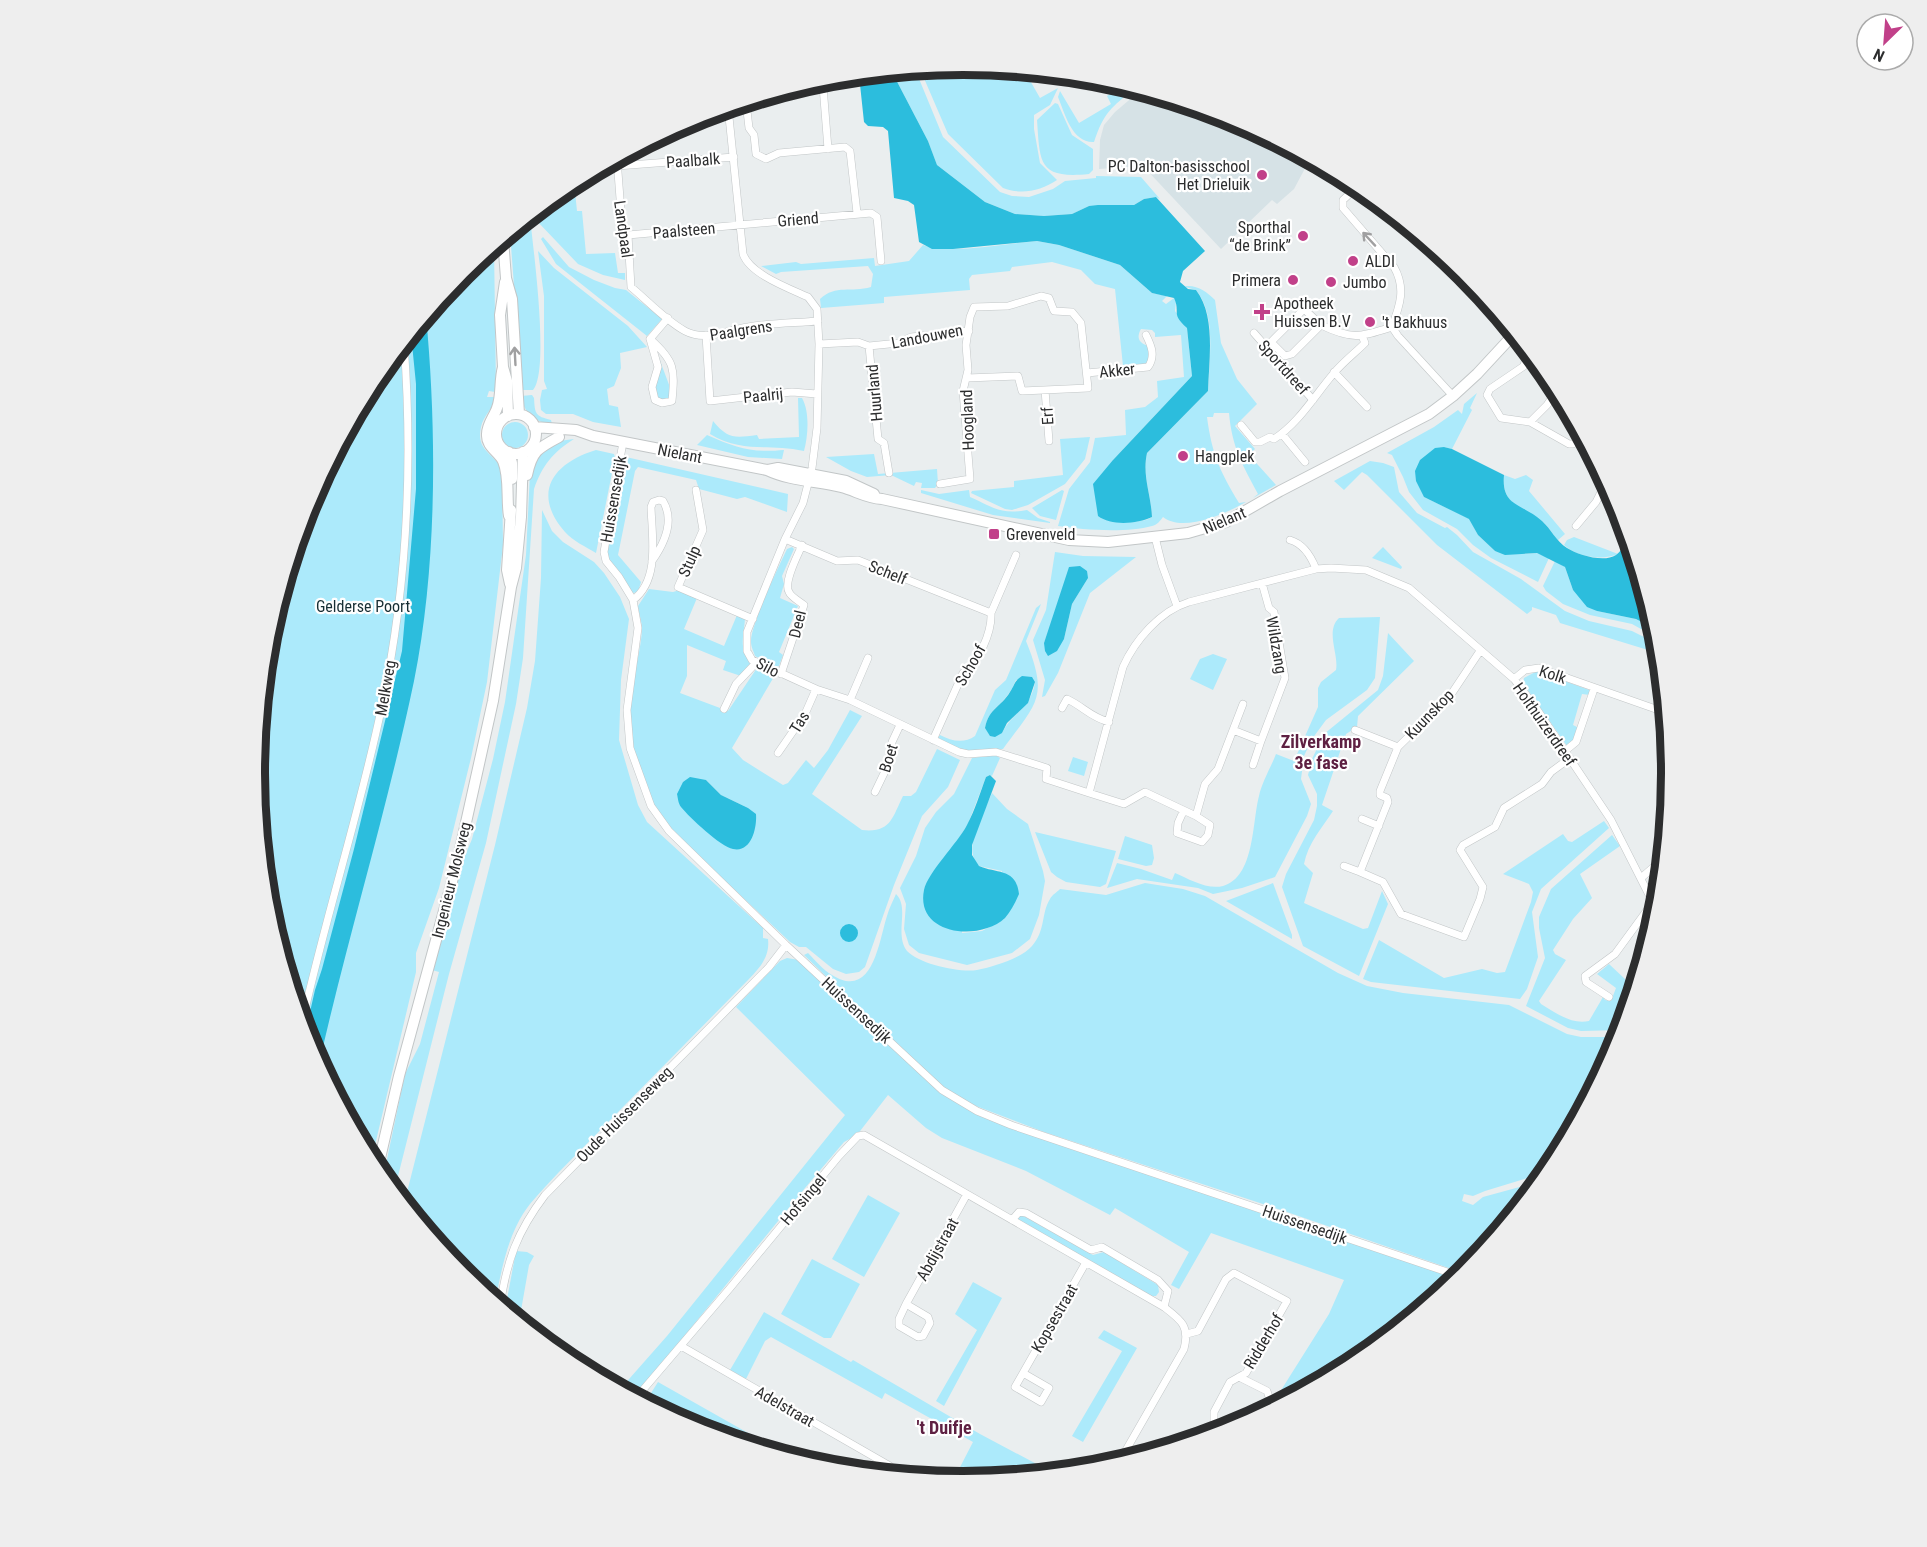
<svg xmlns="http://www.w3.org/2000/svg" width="1927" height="1547" viewBox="0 0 1927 1547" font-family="'Roboto Condensed',sans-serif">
<rect width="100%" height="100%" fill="#eaeeef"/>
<path fill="#d6e2e6" d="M1141 90 1235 119 1310 159 1294 189 1277 204 1272 200 1221 249 1143 166 1099 169 1100 140 1104 125 1115 112Z"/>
<path fill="#aceafb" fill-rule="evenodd" d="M964 65 1024 70 1040 98 1058 88 1050 105 1034 115V129L1040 163 1057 180C1041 191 1021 195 1003 188L948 134 920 69Z
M915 69 943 137 1000 192 1012 196 1029 197 1053 189 1065 181 1096 178V176L1141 177 1160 199 1156 197 1144 199 1134 205 1089 206 1072 214 1044 216 1015 214 985 202 937 165 928 141 892 72Z
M1126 85 1135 88C1111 108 1104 112 1094 142 1072 143 1065 114 1058 97L1060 91 1079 123 1111 104 1107 96Z
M1055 103 1058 104 1072 135 1093 149V170L1089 174C1038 179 1040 163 1037 120Z
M574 182 577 211H582L586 254 615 253 618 273H625V280L603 275 578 264 536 220 535 213Z
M530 217C533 247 550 371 533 390H522L510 233Z
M543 237 569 267 594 280 615 288 626 290 662 319 647 336 556 264 541 239Z
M1037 241 1059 245 1120 265 1152 293 1167 296 1162 301 1166 304 1174 298 1176 302 1175 311 1187 328 1192 376 1113 460 1132 522 1146 520 1152 517C1151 494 1142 476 1147 453L1208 391C1209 359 1217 316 1196 290L1185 287 1186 286C1198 285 1207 292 1215 300L1221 343 1237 379 1257 404 1235 426 1255 449 1249 455 1276 485 1253 498 1258 494C1242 464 1232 447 1229 413H1214L1213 417H1207C1212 455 1220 471 1239 503L1246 502C1227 513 1183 533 1163 517 1160 521 1157 525 1152 526 1127 533 1083 530 1058 526L1069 489 1090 462 1095 438 1126 435 1125 410 1145 407 1158 397 1157 381 1184 377 1181 335 1155 337V333L1152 330 1141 329C1136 338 1139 343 1148 346L1150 356 1148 362 1143 365 1123 366 1115 289 1095 284 1081 270 1052 262 1012 267 1010 271 972 275 969 279 970 290 884 297V303L821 308 820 299C836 284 851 293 871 287L873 274 868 266 781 272 776 274 761 266 796 262 801 264 874 258 875 266 909 261 923 245C947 255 1008 243 1037 241Z
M494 246 496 389 495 392 489 391 487 397H495C494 408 483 416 481 427 475 453 498 454 502 472L503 545 487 682 471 758 439 888 416 953V972L371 1162 308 1045 268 911 255 773 268 635 309 502 374 379 462 272Z
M538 251 554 268 628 326 647 347 620 353 621 368 614 386 607 389 609 405 618 407 621 427 593 422 573 414H546L541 410 540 400 542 390 547 389 544 381V296Z
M659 358 671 390 670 402 653 397 657 362Z
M1477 393 1470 408 1472 410 1452 449 1444 447 1424 497 1470 519 1478 535 1495 551 1523 554 1537 553 1549 558 1538 582 1491 558 1473 545 1457 529 1423 510 1409 492 1403 477 1392 455 1387 453 1434 427 1458 410 1462 414 1464 404Z
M532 395 534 398C535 414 535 416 551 420L552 424C534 422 524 413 521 396Z
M798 398H802C810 412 808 436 804 451 769 443 743 454 710 434L713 421C728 439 734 438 757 435L759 439 799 437Z
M502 435a13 13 0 1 1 26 0a13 13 0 1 1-26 0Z
M707 435C737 448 751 453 784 450L782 459 748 457 697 445Z
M1090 437 1085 459 1065 484 1028 505 1012 510 1005 509 971 493 972 491 1014 487V481L1063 475 1060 439Z
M574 439C553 452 542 466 534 489L523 658 516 704 486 843 449 974 394 1192 383 1178 405 1074 420 1044 439 972 432 970 457 875 472 839 493 759 505 702 526 555 530 473 540 453 559 441Z
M596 450 614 454 615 458 596 553C586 547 573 541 565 532 531 493 553 463 596 450Z
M874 454 878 474 937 469 938 484 935 488H921L922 483 916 482 914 486 891 475 867 477 851 471 826 457Z
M626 457 788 494 787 512 745 497 737 499 699 489 696 480 638 467 635 471 618 555 641 582 638 592 633 593 617 569 606 558 617 489Z
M1370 461 1383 463 1394 467 1399 492 1417 513 1445 528 1447 527 1457 535 1473 552 1521 579 1565 611 1589 621 1632 631 1660 645 1661 654 1560 623 1556 615 1532 607V610L1527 614 1437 545 1367 475 1362 472 1344 490 1334 481Z
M1504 475 1515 479 1526 475 1533 480 1529 491 1565 534 1558 540C1553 535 1549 527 1543 522 1523 505 1501 507 1504 475Z
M921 490 939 494 969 490 970 497C993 507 1000 515 1027 510L1038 518 1050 522V523L993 515 921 493Z
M1062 490 1064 491 1056 520 1040 516 1032 508Z
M542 510 552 531 563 542 594 562 604 573 620 597 629 619 621 680 619 740 638 805 647 822 763 928V938L768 939C770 957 760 967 749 979L559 1172C549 1183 539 1193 530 1204 508 1232 502 1268 495 1302L462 1275 404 1204 495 845 527 708 535 661 541 578Z
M1574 537 1618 554C1602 561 1577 557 1564 545L1567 540Z
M792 547 794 549 782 576 784 584 780 598 798 606 779 652 783 655 779 666 776 667 755 656C754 652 751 647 751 642 750 626 779 566 787 549Z
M1383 547 1402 567 1401 569 1372 558Z
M1055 552 1083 556 1136 557 1090 593 1058 673 1045 696 1042 697 1045 680 1033 640 1046 610ZM1088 578 1072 604 1064 639 1044 643 1053 619Z
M1555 561 1565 567 1573 590 1597 611 1636 619 1657 630 1659 639 1632 624 1590 615 1563 604 1546 591 1543 586Z
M649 589 673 592 680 590 697 598 684 629 724 646 737 615 745 619C744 634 738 650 751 663L741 676 723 670 726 661 687 645V676L680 693 728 711 757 668 775 675 732 748 743 760 783 785 788 783 806 760 814 768 828 750 850 710 862 716 812 794 862 830C891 833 892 818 903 796H911L916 792 937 749 960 760 948 787 922 816 894 885 865 967 859 972 846 974 833 969 806 947H799L790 942 668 827C640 793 625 737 631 693 634 672 641 650 642 629 642 622 639 614 638 606ZM706 780 721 795 748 808 683 782Z
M1041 604 1026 641C1049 698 1037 702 1003 749L964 751 938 738 940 735C951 741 964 744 975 736L995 690 1006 680 1036 608ZM1016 680 1035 682C1031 709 1013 711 1002 733L985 728C989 709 999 708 1009 693 1012 690 1014 684 1016 680Z
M1380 617 1375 678 1367 690 1326 720 1312 739 1304 756 1301 779 1311 804 1307 816 1275 877 1242 888 1213 894 1198 888 1137 879 1107 888 1117 863 1141 869 1172 880 1175 873C1189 879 1207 890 1223 886 1255 877 1252 822 1259 796 1262 782 1271 767 1276 754L1294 761 1318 707V688L1321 682 1336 670C1339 654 1325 631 1339 618Z
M1388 633 1414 661 1358 716 1357 727 1346 734 1322 805 1333 811C1322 828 1308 843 1304 864L1313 873 1304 903 1363 929 1368 928 1382 891 1388 904 1359 976 1303 946 1282 887 1286 874 1314 820 1317 806V794L1308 775 1312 759 1324 734 1378 690 1383 676Z
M1213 654 1227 659 1213 690 1190 679 1200 659Z
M1537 671 1592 691 1590 695 1582 694 1573 725 1579 728 1573 742 1567 746 1523 683 1524 678Z
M995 755 1000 758 992 776 990 775 986 777 968 824 952 849 962 933 982 931 1004 919 1002 871 979 866C961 848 984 813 992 793L1007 809 1028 824 1043 871 1045 881 1039 915 1030 939 1012 953 967 965 919 953 909 945 904 929 906 904 900 888 916 856 925 828 936 812 954 794 972 758Z
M1073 757 1088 762 1084 776 1068 771Z
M1604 821 1609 828 1541 889 1532 912 1538 957 1527 989 1520 999 1371 982 1363 979 1379 940 1444 978 1482 969 1497 973 1505 972 1531 902 1533 892 1529 884 1503 874 1563 834 1568 841 1572 842Z
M1035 832 1116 851 1106 884 1100 887 1066 882 1057 877 1051 872Z
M1612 835 1620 846 1580 874 1592 898 1573 919 1553 950 1555 954 1566 960 1539 1001 1541 1004C1556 1013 1572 1025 1589 1021L1603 997 1605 1000 1611 1001 1616 988 1597 974 1609 964 1626 980 1636 987 1623 1030 1581 1031 1568 1028 1526 1006 1545 958 1539 928V917L1551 889Z
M1125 836 1152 845 1154 858 1152 865 1146 866 1118 859Z
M1145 883 1183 889 1205 896 1338 973 1367 986 1403 993 1509 1005 1567 1034 1581 1037H1621L1618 1045 1550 1171 1485 1191 1473 1196 1464 1194 1462 1201 1473 1205 1483 1197 1541 1181 1466 1274 1284 1211 1044 1132 976 1106 943 1089 804 955 808 953C815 960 823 970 832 975 873 1001 879 940 887 916 889 908 893 901 896 894 910 908 894 934 907 951 919 964 960 973 977 970 993 967 1022 958 1032 946 1046 930 1041 913 1050 899 1052 895 1057 892 1060 889L1106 895Z
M1273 883 1292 935V939L1226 901Z
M787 958 799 960 940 1091 959 1104 973 1112 1460 1279 1357 1363 1268 1411 1329 1314 1344 1280 1211 1233 1179 1289 1171 1285 1189 1252 1115 1208 1110 1215 1026 1171 942 1138 926 1128 888 1095 857 1135 844 1142 805 1188 655 1372 632 1396 610 1385 622 1387 667 1336 845 1115 736 1007 780 961Z
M868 1195 900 1213 864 1277 832 1259Z
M1022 1215 1093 1255 1104 1252 1158 1285 1159 1292 1156 1296H1150L1016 1222 1018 1217Z
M516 1251 527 1252 534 1256 529 1265 519 1322 505 1310Z
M812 1259 860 1284 831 1338H824L781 1314Z
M973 1282 1002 1298 944 1406 936 1401 977 1330 955 1314Z
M764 1312 851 1362 853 1360 980 1434 1046 1469 1043 1475 971 1482 957 1473 973 1442 885 1393 882 1399 771 1337 765 1341 746 1379 730 1370Z
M1104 1330 1137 1348 1083 1442 1072 1436 1122 1351 1098 1338Z
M658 1382 771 1446 768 1451 700 1431 692 1426 691 1428 646 1401Z"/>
<path fill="#2cbddd" d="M892 72 928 141 937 165 985 202 1015 214 1044 216 1072 214 1089 206 1098 205H1134L1144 199 1156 197 1205 251 1183 271 1180 282 1188 289 1196 290C1216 316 1209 359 1208 391L1147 453C1142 476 1151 494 1152 517 1137 524 1111 526 1098 516L1093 484 1113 460 1192 376 1187 328C1170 313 1181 313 1174 298L1152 293 1120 265 1059 245 1037 241 953 249H932L919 242 914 205 908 201 894 198 888 131 883 127 868 126 864 122 859 75Z
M426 316C437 432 437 567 414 681 387 810 348 936 319 1064L305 1034 315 990 322 969 354 849 402 651 416 489V384L411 334Z
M1444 447 1452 449 1504 475C1501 507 1522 503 1542 521 1551 529 1556 541 1567 548 1578 555 1604 563 1616 555 1622 551 1625 542 1629 536L1634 553 1628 564 1642 579 1657 630 1636 619 1597 611 1587 607 1573 590 1565 567 1537 553 1505 555 1495 551 1478 535 1469 519 1424 497 1416 481 1415 471 1420 460 1435 448Z
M1080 566 1087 571 1088 578 1072 604 1064 639 1057 651 1048 656 1045 651 1044 643 1069 567Z
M1022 676 1032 677 1035 682 1028 703 1007 723 1002 733 995 737 990 736 985 728C989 708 1001 707 1010 692 1015 685 1014 681 1022 676Z
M990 775 996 781 972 845V855L979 866C998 874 1016 868 1019 894 1015 903 1011 911 1005 918 979 942 915 935 924 890 928 872 957 844 967 825 975 810 980 793 986 777Z
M690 777 706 780 721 795 748 808 756 814C757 827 752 853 733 849 721 847 689 817 681 807 678 803 678 798 677 794L683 782Z
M840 933a9 9 0 1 1 18 0a9 9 0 1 1-18 0Z"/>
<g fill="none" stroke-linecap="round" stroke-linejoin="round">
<defs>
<path id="street" d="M812 82 821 84 823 86 828 149
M746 102 749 128 754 135 756 154 766 159 779 153 845 147 850 151 857 213
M728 107 743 254C750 274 788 288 808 297L817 309 819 344 817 428 812 468 803 503 785 539 747 632V651L752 660 816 689 850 700 959 752 968 754 996 752 1047 768 1046 779 1089 793 1123 667C1135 640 1160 611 1189 602L1316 569 1331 568 1366 570 1409 588 1514 679 1536 708 1611 820 1648 893 1659 909
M617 159 622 225 625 234 628 235 631 287C648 301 665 320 685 331 706 342 727 330 748 327 771 323 795 323 818 321
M617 166 734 157
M1359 185 1343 200V208L1394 267C1406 288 1400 305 1392 327
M628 235 871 213 877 217 881 261
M1304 309 1321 325 1292 354 1285 356 1271 342Z
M1321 325C1352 340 1360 337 1392 327
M1392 327 1398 336 1453 396
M1254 333 1313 400
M706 335 710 401 792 392 817 394
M650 339C675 361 675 369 672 401L662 403 655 400 652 387 658 367Z
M650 339 668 318
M819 344 858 342 869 346 899 343 911 337 969 331
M869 346 878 439 884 443 889 473
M1529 351 1527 353 1524 366 1490 389 1487 395 1501 418 1530 422 1569 444H1573L1583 436
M1334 372 1367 407
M1087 373 1148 367C1156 356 1151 345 1146 335
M1045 390 1049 441
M1530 422 1547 405 1558 389
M1241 425 1255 442H1260L1270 437 1274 439C1299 423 1315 395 1334 373 1343 362 1355 353 1365 343L1362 336
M1282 434 1305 462
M623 442 604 552 606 561 619 577 633 600 638 628 627 710 630 748 651 806 669 831 786 945 942 1090 977 1111 1011 1125 1462 1277
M940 484 970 479 963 391 968 370 966 345 970 317 974 307 1008 306 1041 296 1049 298 1054 311 1072 312 1081 323 1088 388 1022 391 1018 376 967 378
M696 490 703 530 678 587 753 619
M1576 526 1596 502 1602 490 1609 485
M1155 537 1162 565 1177 606
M785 539 837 561 858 560 991 613
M1290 540C1304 544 1311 556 1316 569
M633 600C660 580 652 537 651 507L653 502 659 500 663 501C675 521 664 544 652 561
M781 674 804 605C799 601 791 597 789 592 783 582 798 555 802 545
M1514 679 1525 670 1539 668 1667 713
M850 700 868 658
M1062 708 1067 699C1084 707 1090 717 1109 722
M724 709 736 684 756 663
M1233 730 1261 741 1285 678 1274 612 1269 608 1262 583
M1355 730 1398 747 1450 696 1480 651
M933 740 963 673C979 662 992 632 991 613L1016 555
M1398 747 1380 791V795L1387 798 1388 802 1360 872 1383 882 1401 914 1464 937 1480 899 1483 887 1460 850 1463 845 1495 827 1504 808 1542 784 1551 772 1570 758
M1565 751 1576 742 1594 689
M778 753 805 714 816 689
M1253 765 1261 741
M875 792 888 765 892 742 900 725
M1089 793 1124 804 1145 792 1196 816
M1183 812 1178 823 1177 833 1202 842 1208 835 1210 825 1196 816 1205 784 1218 769 1243 704
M1362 819 1379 826
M1344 866 1360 872
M1641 878 1664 858
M1609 997 1586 982 1585 976 1615 954 1653 902
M302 1023C325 918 359 815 381 710 407 590 413 465 404 343
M1012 1220 1019 1212 1026 1213 1091 1250 1102 1247 1158 1280 1168 1291 1164 1307
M906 1304 967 1194
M906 1304 928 1317 930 1323 923 1336 918 1337 899 1326V1319Z
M500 1306C507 1260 517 1232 545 1195L769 967 786 945
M1187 1334 1198 1331 1226 1279 1234 1273 1287 1301 1246 1373 1230 1382 1214 1412V1427L1208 1437
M681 1346 890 1466
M1023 1373 1049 1388 1041 1402 1015 1387 1085 1264
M1239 1377 1267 1391 1269 1397
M636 1398 730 1288 839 1156 858 1136 864 1135 1164 1307C1181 1320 1190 1326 1184 1349L1118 1464
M1126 1450 1139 1457
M1053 1465 1066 1472
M947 1480 948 1481"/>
<path id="secondary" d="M503 239 506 278 512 299 519 414
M505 282 500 315 503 367 507 381 508 416
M503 367C499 381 502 395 497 408 494 417 487 424 487 434 486 447 498 451 503 461 510 477 506 499 509 516
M496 434a20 20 0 1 1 40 0a20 20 0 1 1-40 0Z
M534 427 576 430 593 436 767 470C790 481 817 481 841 487 856 491 866 498 882 499L1069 540 1108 542 1188 533 1226 522 1280 491 1429 414 1453 396 1477 374 1515 333
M509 452 512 463V479
M768 470 778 468 846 481 874 494
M527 475C532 451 538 448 559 437
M510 584 507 570 511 510
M377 1171 399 1076 457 863 493 701 511 587 516 568 521 517 523 452"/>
</defs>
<use href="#street" stroke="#c2c6c7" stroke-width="8"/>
<use href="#secondary" stroke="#c2c6c7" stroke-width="12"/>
<use href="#street" stroke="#fff" stroke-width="7"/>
<use href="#secondary" stroke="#fff" stroke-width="10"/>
</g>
<defs><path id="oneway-shaft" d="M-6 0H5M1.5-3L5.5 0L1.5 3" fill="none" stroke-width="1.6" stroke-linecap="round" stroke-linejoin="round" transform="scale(1.5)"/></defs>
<g stroke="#a0a0a1">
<use href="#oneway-shaft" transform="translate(1369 239) rotate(-133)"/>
<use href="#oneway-shaft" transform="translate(515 356) rotate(-93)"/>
</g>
<g fill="#c14089" stroke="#fff" stroke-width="2">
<circle cx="1262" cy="175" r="6"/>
<circle cx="1303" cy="236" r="6"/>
<circle cx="1353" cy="261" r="6"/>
<circle cx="1293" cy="280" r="6"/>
<circle cx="1331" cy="282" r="6"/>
<path d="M1259 303h6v6h6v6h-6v6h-6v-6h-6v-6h6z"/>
<circle cx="1370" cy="322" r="6"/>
<circle cx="1183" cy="456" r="6"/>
<rect x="988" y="528" width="12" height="12" rx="3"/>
</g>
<g text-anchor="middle" stroke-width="4.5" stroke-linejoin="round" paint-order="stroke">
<g font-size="16" fill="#2c2d2e" stroke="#fff">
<text transform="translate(693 160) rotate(-4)" y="6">Paalbalk</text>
<text transform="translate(798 219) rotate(-5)" y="6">Griend</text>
<text transform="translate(624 229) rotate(82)" y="6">Landpaal</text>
<text transform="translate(684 230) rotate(-5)" y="6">Paalsteen</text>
<text transform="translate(741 330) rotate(-9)" y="6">Paalgrens</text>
<text transform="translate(927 336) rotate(-11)" y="6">Landouwen</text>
<text transform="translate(1284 367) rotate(48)" y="6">Sportdreef</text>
<text transform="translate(1117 370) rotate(-6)" y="6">Akker</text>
<text transform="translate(874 393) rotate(-95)" y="6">Huurland</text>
<text transform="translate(763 395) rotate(-6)" y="6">Paalrij</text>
<text transform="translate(1047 416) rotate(-93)" y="6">Erf</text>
<text transform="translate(967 420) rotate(-92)" y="6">Hoogland</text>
<text transform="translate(680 453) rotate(11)" y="6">Nielant</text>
<text transform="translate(613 499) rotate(-80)" y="6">Huissensedijk</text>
<text transform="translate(1224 520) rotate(-23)" y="6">Nielant</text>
<text transform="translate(689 561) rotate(-66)" y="6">Stulp</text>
<text transform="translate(888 572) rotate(22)" y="6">Schelf</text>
<text transform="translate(797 624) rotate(-76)" y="6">Deel</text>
<text transform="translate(1277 645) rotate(80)" y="6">Wildzang</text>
<text transform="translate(970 665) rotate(-60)" y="6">Schoof</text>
<text transform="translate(768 667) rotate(28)" y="6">Silo</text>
<text transform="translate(1553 674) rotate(18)" y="6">Kolk</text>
<text transform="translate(385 688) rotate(-80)" y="6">Melkweg</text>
<text transform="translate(1429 714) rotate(-46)" y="6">Kuunskop</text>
<text transform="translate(799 722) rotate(-58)" y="6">Tas</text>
<text transform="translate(1545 724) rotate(55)" y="6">Holthuizerdreef</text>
<text transform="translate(888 758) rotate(-73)" y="6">Boet</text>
<text transform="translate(451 880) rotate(-76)" y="6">Ingenieur Molsweg</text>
<text transform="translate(857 1010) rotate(43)" y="6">Huissensedijk</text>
<text transform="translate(624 1114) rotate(-45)" y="6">Oude Huissenseweg</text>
<text transform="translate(803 1199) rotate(-50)" y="6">Hofsingel</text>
<text transform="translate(1305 1224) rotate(19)" y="6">Huissensedijk</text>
<text transform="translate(937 1249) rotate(-61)" y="6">Abdijstraat</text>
<text transform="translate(1054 1318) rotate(-60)" y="6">Kopsestraat</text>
<text transform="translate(1263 1341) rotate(-59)" y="6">Ridderhof</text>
<text transform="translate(785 1406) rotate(30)" y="6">Adelstraat</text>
</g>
<g font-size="16" fill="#2c2d2e" stroke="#fff" text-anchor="start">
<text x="1250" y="172" text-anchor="end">PC Dalton-basisschool<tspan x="1250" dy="18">Het Drieluik</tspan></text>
<text x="1291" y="233" text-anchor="end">Sporthal<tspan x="1291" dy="18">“de Brink”</tspan></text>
<text x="1365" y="267">ALDI</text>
<text x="1281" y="286" text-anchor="end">Primera</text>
<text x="1343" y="288">Jumbo</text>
<text x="1274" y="309">Apotheek<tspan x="1274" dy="18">Huissen B.V</tspan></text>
<text x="1382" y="328">'t Bakhuus</text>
<text x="1195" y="462">Hangplek</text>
<text x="1006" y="540">Grevenveld</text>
</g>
<g font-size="16" fill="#172e34" stroke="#fff">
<text x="363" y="612">Gelderse Poort</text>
</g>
<g font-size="18" font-weight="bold" fill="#5e2042" stroke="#fff">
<text x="1321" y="748">Zilverkamp<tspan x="1321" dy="21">3e fase</tspan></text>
<text x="944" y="1434">'t Duifje</text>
</g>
</g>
<path d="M0 0H1927V1547H0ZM265 773a698 698 0 1 1 1396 0a698 698 0 1 1-1396 0Z" fill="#eee" fill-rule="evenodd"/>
<path fill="none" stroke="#2c2d2e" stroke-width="8" d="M265 773a698 698 0 1 1 1396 0a698 698 0 1 1-1396 0Z"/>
<g transform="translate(1885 42) rotate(205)"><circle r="28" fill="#ffffff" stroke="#ababab" stroke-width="1.5"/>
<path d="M0-4.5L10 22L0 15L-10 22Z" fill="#c14089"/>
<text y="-9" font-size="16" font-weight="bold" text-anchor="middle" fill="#2c2d2e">N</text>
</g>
</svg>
